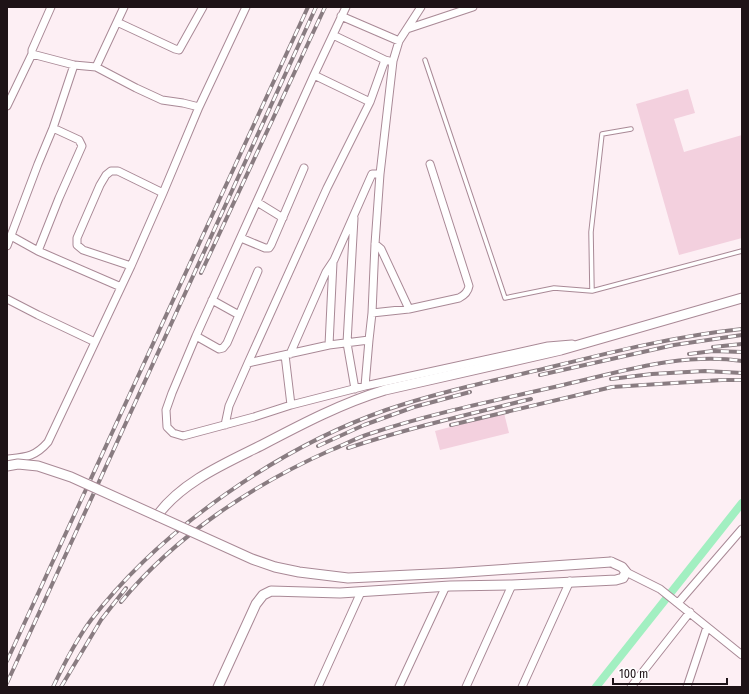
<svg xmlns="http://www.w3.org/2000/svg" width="749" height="694" viewBox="0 0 749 694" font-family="'Fira Sans Condensed',sans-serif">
<rect width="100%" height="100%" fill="#fdeff4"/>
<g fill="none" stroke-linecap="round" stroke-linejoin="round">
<path stroke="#a2efc1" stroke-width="8" d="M596 687 742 503"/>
</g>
<path fill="#f3d0de" d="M688 89 695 113 674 119 684 152 742 135V238L679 255 636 104Z
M504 413 509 433 440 450 435 431Z"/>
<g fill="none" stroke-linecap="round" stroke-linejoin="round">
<defs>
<path id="service" d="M425 60 505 298 554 288 592 291 742 251
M592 291 591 232 602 134 631 129"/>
<path id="minor" d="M346 7 314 75 196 336 172 393 166 410 167 427 173 433 183 436 254 417 291 405 365 386 548 346 572 344
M341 16 399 41
M117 22 175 49 179 50 203 7
M407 29 473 7
M333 35 385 60 389 61
M32 54 74 65 96 67 136 88 162 100 183 103 199 107
M96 67 124 7
M314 75 370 102
M7 106 32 54V50L51 7
M257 202 283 218
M354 218 347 343 355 389
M11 236 38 251 121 287
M241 238 265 248H269L271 245 304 168
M375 244 381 249 409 309
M7 246 38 164 53 128 74 65
M38 251 59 198 82 146 79 140 53 128
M131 266 83 250 77 245V238L100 185 106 175 111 171H118L163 193
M7 299 38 315 95 342
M212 300 239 315
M372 313 409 309 459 298C465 295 468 292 469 286L430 164
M196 336 219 349 223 348 227 343 258 271
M329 345 333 262
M290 354 326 272 334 260 372 174H380
M285 355 291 405
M248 363 329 345 369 340
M365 386 369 340 372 313 375 244 380 174 393 61 399 41 421 7
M225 425 229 406 248 363 327 188 370 102 385 60
M7 459C26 457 35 457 48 442L131 266 163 193 199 107 246 7
M626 572 660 589 742 655
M678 603 742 529
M318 687 361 592
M399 687 446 586
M466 687 512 585
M522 687 570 581
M631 687 690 612
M687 687 707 627"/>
<path id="tertiary" d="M157 516C181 482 226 463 262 445 302 424 342 403 385 390L561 350 742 298
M218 687 256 604 263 595 271 591 340 593 450 586 512 585 616 580 623 578 626 572 622 567 611 562"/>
</defs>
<use href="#service" stroke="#a98996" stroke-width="5.5"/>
<use href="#minor" stroke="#a98996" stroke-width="9"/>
<use href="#tertiary" stroke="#a98996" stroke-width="11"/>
<use href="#service" stroke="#fff" stroke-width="3.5"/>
<use href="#minor" stroke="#fff" stroke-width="7"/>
<use href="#tertiary" stroke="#fff" stroke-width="9"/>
<defs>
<path id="rail" d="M201 273 325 7
M713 347 742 344
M689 354 713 351 742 352
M540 375 674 345 742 335
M611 379 652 374 705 371 742 373
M451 425 612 387 722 380H742
M318 446 364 425 414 407 470 392
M348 448C408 428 470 414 531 399
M121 602C175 536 254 484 331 450 344 445 356 438 369 434 432 413 498 400 563 385 621 372 682 352 742 361
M7 661 308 7
M7 683 316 7
M53 687C64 664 76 640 91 620 161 529 278 448 386 410 438 392 493 381 547 368 612 352 676 336 742 329
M61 687 101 620 126 588"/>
</defs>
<use href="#rail" stroke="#897c81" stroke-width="4"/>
<use href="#rail" stroke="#fff" stroke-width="2.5" stroke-dasharray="8" stroke-linecap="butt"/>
<defs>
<path id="tertiary-bridge" d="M7 466 18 464 38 466 71 477 252 559 275 567 299 572 348 578 452 573 611 562"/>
</defs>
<use href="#tertiary-bridge" stroke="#a98996" stroke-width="11" stroke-linecap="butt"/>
<use href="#tertiary-bridge" stroke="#fff" stroke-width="9"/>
</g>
<rect width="749" height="694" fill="none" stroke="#1e1317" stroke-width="16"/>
<path d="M613 678v6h114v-6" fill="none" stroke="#1e1317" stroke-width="2"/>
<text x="619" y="678" font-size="12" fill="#1e1317" stroke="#ffffff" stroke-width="3" paint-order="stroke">100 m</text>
</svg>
